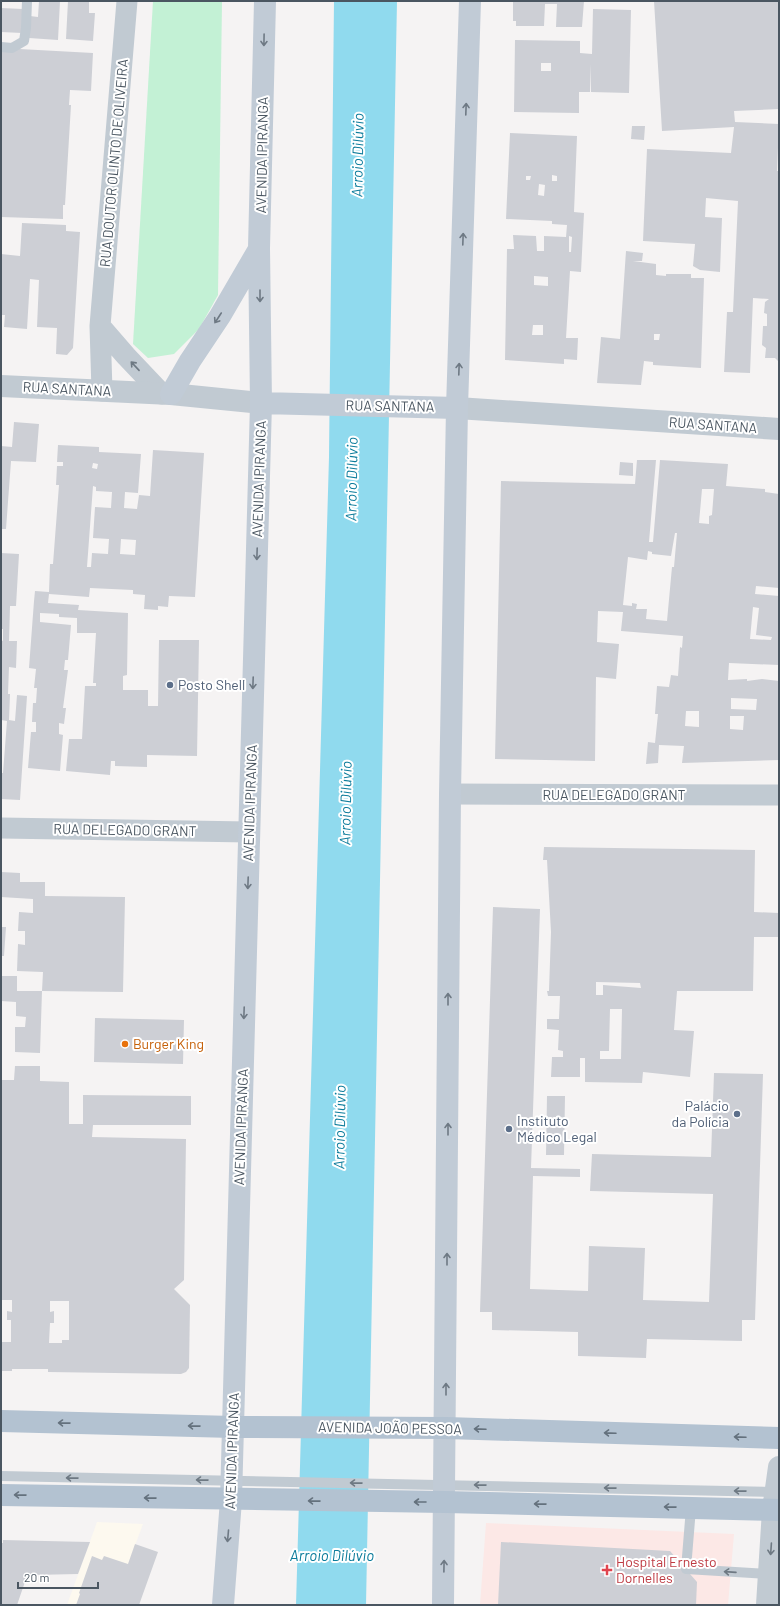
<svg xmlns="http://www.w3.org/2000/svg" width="780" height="1606" viewBox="0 0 780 1606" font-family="Barlow,sans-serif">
<rect width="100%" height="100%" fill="#f5f3f3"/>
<path fill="#fdf9ef" d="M97 1522 143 1524 113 1605H67Z"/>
<path fill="#fce8e6" d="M486 1523 734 1534 728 1605H480Z"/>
<path fill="#c3f1d5" d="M153 1H222L218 295 199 329 174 354 148 358 133 344Z"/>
<path fill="#90daee" d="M334 1H397L366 1605H296L329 457Z"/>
<path fill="#cdcfd5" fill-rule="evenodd" d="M39 1H60L58 40 29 38 30 16 38 17Z
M68 1H89V13H95L93 41 66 39Z
M513 1H584L582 27H556L557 4H545L544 26H516V21H513Z
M654 1H779V109L734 111 735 122 779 124 777 171H779V362L775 358H765L766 348 762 345 763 326H767V314L764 313 765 302 769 299 753 298 750 373 724 372 727 312H733L738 201 706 198 705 217 722 218 720 272 700 270 693 266 695 244 643 241 647 149 731 153 734 127 662 131Z
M1 8 23 9 22 33 1 32Z
M593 9 631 10 629 93 591 92V64L590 92H579V113L514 112 515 40 580 41V53L592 54ZM541 63H551V71H541Z
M1 48 93 53 91 91 70 90 69 105H71L65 205H63V219L1 217Z
M632 126H645L644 140 631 139Z
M510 133 577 136 574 212 584 213 581 272 570 271 566 338H578L577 360 564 359V364L505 360 507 249H514L513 235 536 236 537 251H544V236L566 237 567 225 552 224V221L506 219ZM552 175 557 176V181H552ZM526 176H531L530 180H526ZM539 184 545 185 544 196 538 195ZM569 236 572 237 571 252H569ZM534 276 548 277V286L534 285ZM533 325H543V335H532Z
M22 223 66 225V231L80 232 73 348 67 355 56 354 57 328 37 327 39 280 30 279 27 329 4 327 5 315H1V254L20 256Z
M626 251 643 253 642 261H633L656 264V275L666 276V274H691V278H704L701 368 653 365V362L644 361 641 385 597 383 601 337 620 339ZM654 334H660L659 340H654Z
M14 422 39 424 36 462 11 461 6 529H1V446L12 447Z
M58 445 99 447V452L141 454 138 493 125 492 124 508 137 509 139 495 150 496 153 450 204 453 195 597 169 596 168 607 158 606V610L144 609 145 595 133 594V590L90 588 89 597 49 594 48 603 79 605 78 610 128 613 127 675 123 676V690H148V706H158L159 640H199L197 756 147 755V767L115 766V761H111L110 775 66 771 69 739H82L85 686H96V683H93L96 633H77V618L59 617V614L40 613V622L71 625 68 660H65L64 670H68L63 708H66L64 724 59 723V734L63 735 60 771 28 768 31 732H36V722H32L33 703H36L37 688H34L36 669 29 668 34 601 35 591 49 592 50 564H53L59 485H56L57 466H63V462H57ZM93 463 98 464 97 469 92 468ZM93 486 96 487V491L112 492 111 508 95 507 93 538 109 539 108 554 92 553 91 567H87ZM121 539 136 540 135 555 120 554Z
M637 460H656L649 542H653L660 460 728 464 726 486 765 489V492L779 494V588L756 586 755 594 779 596V665L729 663 728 680 747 679V681L762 679 779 681V760L682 763 684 746 659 745 658 763 646 764 648 742 655 743 658 714H655L657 686 669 687 671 675 678 676 680 647 682 648 683 636 621 631 623 612 598 611 597 642 619 644 616 679 596 677 595 761 495 759 501 481 635 484ZM702 489H714L712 515 709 516V524L699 523ZM675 533H677L674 567H672L667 621 646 619 647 609H636L637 604 632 603V606L623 605 628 557 647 560 648 551 652 552V554L671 556ZM753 607 759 608 756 635 772 637 771 640 750 639ZM731 698 757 699 756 710 731 709ZM686 711H699V727L685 726ZM730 716H744L743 730 730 729Z
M620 462 633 463V476L619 475Z
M1 553 19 554 16 606H10L9 641H17L16 668 9 667 8 694H10L9 720 15 721 17 695 27 696 20 800 1 799V773H3L7 721 1 720V640L3 641V629H1Z
M544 847 755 850 754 912 779 913V937H754L753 991H677L674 1030 694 1031 690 1077 643 1072 642 1083 585 1082V1058H580V1077H551L552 1057H563V1051L558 1050 559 1030 547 1029V1019H559L560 996H548L547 991H549L551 932 547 860H543ZM596 982 640 983 641 988 603 985V995H596ZM610 1009H622L621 1059H600V1051H609Z
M1 872 20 873V882H45V896L125 897 123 992 42 991 40 1053 15 1052V1027H25L26 1017 16 1016V1002L1 1001V976H17V991H42L43 972 17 971 18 944 25 945V931H18L19 912 33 913V899L1 897Z
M493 907 540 909 531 1168 580 1169V1177L533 1176 530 1289 588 1291 589 1246 645 1248 643 1300 709 1302 713 1194 590 1191 592 1154 711 1157 714 1073 763 1074 755 1320H742V1341L647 1339 646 1358 578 1356V1332L492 1330V1312H480Z
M1 927H6L4 956H1Z
M95 1018 184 1020 183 1064 94 1062Z
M15 1066H40V1081L69 1082V1124H83V1095L191 1096V1125H93L92 1137 186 1139 184 1280 174 1289 190 1305 189 1368 186 1372 181 1374 48 1372V1369H12V1371H1V1342H11V1320H7V1311L12 1312V1300H1V1080H14ZM50 1301H69V1340H62V1343H49L50 1323H54V1311L50 1312Z
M547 1096H565L564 1155H546Z
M3 1540 45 1541 90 1542 78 1574 33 1575 32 1578 27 1576 17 1605H1V1543H3Z
M501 1542 670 1551 697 1582 696 1605H498Z
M135 1544 158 1552 139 1605H76L80 1594 79 1593 92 1556 102 1560 104 1556 128 1564Z"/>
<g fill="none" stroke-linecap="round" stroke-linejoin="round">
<path stroke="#c1cad2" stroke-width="10" d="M1 47 12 48 24 41 26 28 27 1
M1 1476 777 1492
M691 1508 686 1569 769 1574"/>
<path stroke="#c1cad2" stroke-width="21" d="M100 326 126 356 162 394
M102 391 100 326 127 1
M450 794 779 795
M1 828 249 832"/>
<path stroke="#c1cad2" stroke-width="22" d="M1 386 171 394 261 403
M457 408 779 429
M767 1605 773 1510 779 1467"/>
<path stroke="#c1cbd6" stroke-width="22" d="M171 394 190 361 220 316 259 249
M261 403 457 408
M223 1605 231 1500 261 403 259 248 265 1
M443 1605 450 794 457 408 470 1"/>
<path stroke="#b3c2d1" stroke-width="22" d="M1 1421 233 1427 446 1428 779 1438
M1 1495 445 1502 779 1510"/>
</g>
<defs><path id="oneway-shaft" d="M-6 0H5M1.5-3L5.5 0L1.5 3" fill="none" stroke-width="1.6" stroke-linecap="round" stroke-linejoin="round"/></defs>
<g stroke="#6e7984">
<use href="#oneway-shaft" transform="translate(264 40) rotate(91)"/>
<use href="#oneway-shaft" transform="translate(466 109) rotate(-88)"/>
<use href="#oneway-shaft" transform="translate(463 239) rotate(-88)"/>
<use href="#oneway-shaft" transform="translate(260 296) rotate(90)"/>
<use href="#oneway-shaft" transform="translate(218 318) rotate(123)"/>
<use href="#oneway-shaft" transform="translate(459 369) rotate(-88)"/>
<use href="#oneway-shaft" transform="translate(257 554) rotate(92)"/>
<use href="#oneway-shaft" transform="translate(253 683) rotate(92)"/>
<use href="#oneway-shaft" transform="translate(248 883) rotate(92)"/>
<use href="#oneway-shaft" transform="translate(448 999) rotate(-90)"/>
<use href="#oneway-shaft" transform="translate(244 1013) rotate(92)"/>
<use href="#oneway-shaft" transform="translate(448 1129) rotate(-90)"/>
<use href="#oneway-shaft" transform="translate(447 1259) rotate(-90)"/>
<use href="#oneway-shaft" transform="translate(446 1389) rotate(-90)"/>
<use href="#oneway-shaft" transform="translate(228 1536) rotate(95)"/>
<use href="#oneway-shaft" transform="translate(444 1566) rotate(-89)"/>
</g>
<g stroke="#6e7983">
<use href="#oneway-shaft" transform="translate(135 366) rotate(-133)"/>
<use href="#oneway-shaft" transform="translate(72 1478) rotate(-179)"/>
<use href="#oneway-shaft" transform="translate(202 1480) rotate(-179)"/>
<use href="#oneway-shaft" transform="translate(356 1483) rotate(-179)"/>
<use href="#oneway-shaft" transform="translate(480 1485) rotate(-179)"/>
<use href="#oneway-shaft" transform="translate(610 1488) rotate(-179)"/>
<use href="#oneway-shaft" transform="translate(740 1491) rotate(-179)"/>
<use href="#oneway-shaft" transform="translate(771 1549) rotate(94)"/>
<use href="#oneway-shaft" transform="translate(730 1572) rotate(-176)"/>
</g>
<g stroke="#64717d">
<use href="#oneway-shaft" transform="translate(64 1423) rotate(-179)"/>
<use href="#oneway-shaft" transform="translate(194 1426) rotate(-179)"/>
<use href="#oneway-shaft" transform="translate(480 1429) rotate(-178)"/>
<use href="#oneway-shaft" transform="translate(610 1433) rotate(-178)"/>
<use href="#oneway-shaft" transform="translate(740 1437) rotate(-178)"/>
<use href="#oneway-shaft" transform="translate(20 1495) rotate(-179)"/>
<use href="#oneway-shaft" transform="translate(150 1498) rotate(-179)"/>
<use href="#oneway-shaft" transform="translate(314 1501) rotate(-179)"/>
<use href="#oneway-shaft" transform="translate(420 1502) rotate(-180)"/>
<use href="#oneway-shaft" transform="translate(540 1504) rotate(-179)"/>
<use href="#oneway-shaft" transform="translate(670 1507) rotate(-179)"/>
</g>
<g fill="#5c6f8a" stroke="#fff" stroke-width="1.5">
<circle cx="170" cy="685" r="4"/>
<circle cx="737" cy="1114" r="4"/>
<circle cx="509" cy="1129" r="4"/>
</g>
<circle fill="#e8710a" stroke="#fff" stroke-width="1.5" cx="125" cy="1044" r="4"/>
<path fill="#e0444e" stroke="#fff" stroke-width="1.5" d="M605 1564h4v4h4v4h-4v4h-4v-4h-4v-4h4z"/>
<g text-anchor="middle" stroke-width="4" stroke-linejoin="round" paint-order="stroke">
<g font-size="14" fill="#4a5661" stroke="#fff">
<text transform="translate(262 155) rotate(-89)" y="5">AVENIDA IPIRANGA</text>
<text transform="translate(114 163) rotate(-85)" y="5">RUA DOUTOR OLINTO DE OLIVEIRA</text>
<text transform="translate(67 389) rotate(3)" y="5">RUA SANTANA</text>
<text transform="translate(390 406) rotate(1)" y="5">RUA SANTANA</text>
<text transform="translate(713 425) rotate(4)" y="5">RUA SANTANA</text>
<text transform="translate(259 479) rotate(-88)" y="5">AVENIDA IPIRANGA</text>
<text x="614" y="800">RUA DELEGADO GRANT</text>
<text transform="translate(250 803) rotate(-88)" y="5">AVENIDA IPIRANGA</text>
<text transform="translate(125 830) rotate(1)" y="5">RUA DELEGADO GRANT</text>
<text transform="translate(241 1127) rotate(-88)" y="5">AVENIDA IPIRANGA</text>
<text transform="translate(390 1428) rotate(1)" y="5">AVENIDA JOÃO PESSOA</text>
<text transform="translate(232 1451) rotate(-88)" y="5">AVENIDA IPIRANGA</text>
</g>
<g font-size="14" fill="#4e5e75" stroke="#fff" text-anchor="start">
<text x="178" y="690">Posto Shell</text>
<text x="729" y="1111" text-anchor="end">Palácio<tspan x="729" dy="16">da Polícia</tspan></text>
<text x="517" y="1126">Instituto<tspan x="517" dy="16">Médico Legal</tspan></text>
</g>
<g font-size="14" fill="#c56008" stroke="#fff" text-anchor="start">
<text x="133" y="1049">Burger King</text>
</g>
<g font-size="14" fill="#be3a42" stroke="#fff" text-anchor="start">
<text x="616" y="1567">Hospital Ernesto<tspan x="616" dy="16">Dornelles</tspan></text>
</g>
<g font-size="15" font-style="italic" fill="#0c7c9b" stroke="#fff">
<text transform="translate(358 155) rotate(-89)" y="5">Arroio Dilúvio</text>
<text transform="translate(352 479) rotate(-89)" y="5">Arroio Dilúvio</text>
<text transform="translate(346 803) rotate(-89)" y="5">Arroio Dilúvio</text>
<text transform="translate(340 1127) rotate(-89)" y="5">Arroio Dilúvio</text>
<text x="332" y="1561">Arroio Dilúvio</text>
</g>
</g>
<rect width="780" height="1606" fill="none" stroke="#4a5661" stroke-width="4"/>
<path d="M18 1582v6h80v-6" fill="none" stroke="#4a5661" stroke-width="2"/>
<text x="24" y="1582" font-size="12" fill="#4a5661" stroke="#ffffff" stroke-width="3" paint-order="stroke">20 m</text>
</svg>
